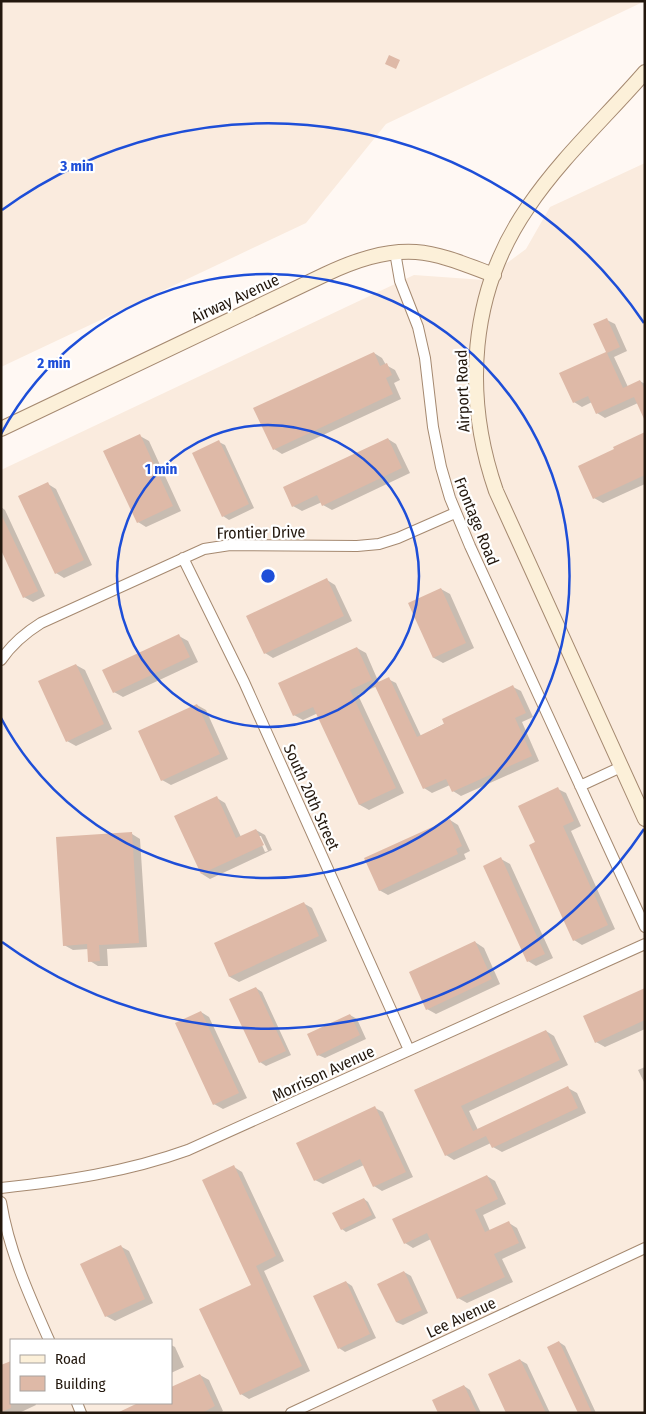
<svg xmlns="http://www.w3.org/2000/svg" width="646" height="1414" viewBox="0 0 646 1414" font-family="'Fira Sans Condensed',sans-serif">
<rect width="100%" height="100%" fill="#fff8f3"/>
<path fill="#faebde" fill-rule="evenodd" d="M1 1H645L386 124 306 223 1 367Z
M645 163V1413H1V470L414 275 484 280 526 249 550 207ZM11 1340H171V1403H11Z"/>
<path fill="#0003" fill-rule="evenodd" d="M607 320 615 324 627 351 614 357 628 387 640 381 645 384V413L638 403 605 418 597 413 592 402 582 407 574 402 607 352Z
M374 353 382 358 386 365 395 370 400 380 394 383 401 399 282 454 274 449Z
M645 433V484L603 503 594 498Z
M140 436 149 441 181 511 146 527 138 522Z
M388 439 396 444 410 473 332 510 323 505 322 502 302 511 293 506Z
M219 442 225 445 254 508 229 520 223 516Z
M48 484 56 489 92 565 64 578 56 573Z
M1 507 5 510 45 596 33 602 24 597 1 547Z
M327 580 335 585 352 621 273 658 265 653Z
M441 589 450 594 474 648 443 663 434 658 409 604Z
M179 636 188 641 198 662 123 697 114 692Z
M357 648 366 653 379 683 388 679 396 683 421 736 513 687 521 691 533 717 522 722 539 761 461 796 453 791 450 785 432 793 424 788 377 686 358 695 404 793 369 810 360 805 318 713 303 720 294 715Z
M76 665 85 670 112 729 76 746 67 741Z
M197 705 206 710 228 759 171 785 162 780Z
M558 789 566 793 581 826 571 831 615 929 582 945 574 940 537 843Z
M217 798 225 803 241 837 256 830 265 835 272 850 210 879 202 874ZM258 836H261L268 851 265 852Z
M450 820 458 825 470 851 464 854 466 859 388 895 379 890Z
M132 834 140 839 147 947 107 949 108 966H98L90 961 89 949 73 950 64 945Z
M501 859 510 864 553 958 536 966 528 961Z
M303 903 312 908 327 941 239 982 230 977 215 944Z
M475 942 484 948 500 984 436 1014 427 1009Z
M256 988 262 992 291 1055 266 1066 260 1062Z
M645 989V1029L605 1047 596 1042Z
M201 1012 209 1017 247 1098 223 1109 214 1104Z
M350 1015 357 1019 366 1039 325 1058 318 1055Z
M546 1031 554 1036 568 1065 469 1111 478 1130 568 1088 577 1093 586 1113 502 1152 493 1147 491 1143 454 1160 446 1155 415 1090Z
M645 1067V1084L638 1070Z
M375 1108 383 1112 413 1177 382 1191 374 1186 364 1165 323 1184 315 1180Z
M234 1167 242 1172 284 1261 264 1271 310 1371 249 1399 241 1394 252 1286Z
M487 1176 495 1181 506 1204 483 1215 490 1231 509 1223 517 1228 526 1248 502 1259 513 1282 467 1303 458 1298 431 1239 413 1248 405 1243Z
M364 1199 368 1202 376 1218 346 1232 342 1229Z
M120 1246 129 1251 153 1303 115 1321 106 1316Z
M404 1272 411 1276 428 1313 403 1325 396 1322Z
M346 1282 352 1286 376 1338 345 1352 339 1348Z
M559 1342 565 1346 596 1413H579Z
M171 1345 175 1347 184 1367 171 1373Z
M520 1360 527 1364 550 1413H507Z
M11 1363V1403H35L36 1405 19 1413H1V1367Z
M200 1375 209 1380 223 1411 220 1413H123V1411L141 1403H171Z
M464 1386 470 1390 481 1413H439Z"/>
<path fill="#deb9a7" d="M389 55 400 60 396 69 385 64Z
M607 318 620 347 607 353 623 388 640 380 645 390V421L634 397 596 414 588 396 573 403 559 373 606 352 593 324Z
M374 352 380 366 387 363 392 375 386 378 393 394 273 450 253 408Z
M645 432V475L593 499 578 466 614 449 613 447Z
M140 434 173 506 137 523 103 451Z
M388 438 402 468 322 506 317 495 292 507 283 487Z
M219 440 249 504 222 517 192 453Z
M48 482 84 560 55 574 18 496Z
M1 514 38 591 23 598 1 550Z
M327 578 344 616 264 654 246 616Z
M441 588 466 643 433 658 408 603Z
M179 634 190 657 113 693 102 670Z
M357 647 372 680 350 690 396 788 359 805 313 707 293 716 278 683Z
M76 664 104 724 66 742 38 681Z
M389 677 417 737 444 724 442 719 513 685 526 713 515 718 532 756 452 792 446 779 423 789 374 684Z
M197 704 220 754 161 781 138 731Z
M558 787 574 821 563 826 608 925 573 941 529 845 535 842 518 806Z
M217 796 236 838 256 829 264 845 201 874 174 816Z
M450 819 462 846 456 849 458 854 379 891 364 858Z
M132 832 139 943 99 945 100 961 88 962 87 944 63 946 56 837Z
M501 857 545 954 527 962 483 866Z
M304 902 319 936 229 977 214 943Z
M475 941 492 979 426 1010 409 972Z
M256 987 286 1051 259 1063 229 999Z
M645 988V1020L595 1043 583 1016Z
M201 1011 239 1093 213 1105 175 1023Z
M350 1014 360 1035 317 1056 307 1034Z
M546 1030 560 1060 461 1106 473 1131 568 1086 578 1108 492 1148 486 1136 445 1156 414 1090Z
M375 1106 406 1172 373 1187 360 1159 314 1181 296 1143Z
M234 1165 276 1256 256 1266 302 1366 240 1395 199 1309 251 1285 202 1180Z
M487 1175 498 1199 475 1210 485 1232 509 1221 519 1243 494 1254 505 1277 457 1299 427 1233 404 1244 392 1219Z
M364 1198 372 1215 341 1230 332 1213Z
M121 1245 145 1299 105 1317 80 1264Z
M404 1271 422 1310 396 1322 377 1284Z
M346 1281 370 1334 338 1349 313 1296Z
M559 1341 592 1413H578L547 1347Z
M520 1359 546 1413H506L488 1374Z
M11 1361V1408L1 1412V1365Z
M200 1374 215 1406 202 1413H117L138 1403H171V1387Z
M464 1385 477 1413H438L432 1400Z"/>
<g fill="none" stroke-linecap="round" stroke-linejoin="round">
<defs>
<path id="street" d="M395 252 400 281 418 327 425 358 433 427 441 467 450 498 470 546 645 927
M183 558 244 682 409 1050
M1 660C12 644 25 633 41 623L204 549 230 545 357 546 379 544 398 538 455 513
M580 786 621 767
M1 1188C65 1181 127 1172 188 1150L645 944
M1 1202C9 1251 29 1295 49 1340
M77 1403 81 1413
M291 1413 645 1248"/>
<path id="secondary" d="M645 72C606 117 561 158 528 207 469 292 463 396 496 491L645 819
M1 429 326 274C354 261 384 250 416 252 442 254 469 266 494 275"/>
</defs>
<use href="#street" stroke="#a58970" stroke-width="12"/>
<use href="#secondary" stroke="#a58970" stroke-width="16"/>
<use href="#street" stroke="#fff" stroke-width="10"/>
<use href="#secondary" stroke="#fcf0d9" stroke-width="14"/>
</g>
<g fill="none" stroke="#1d4ed8" stroke-width="2.5">
<circle cx="268" cy="576" r="151"/>
<path d="M1 434A302 302 0 1 1 1 718"/>
<path d="M644 829A453 453 0 0 1 2 942M2 210A453 453 0 0 1 644 323"/>
</g>
<g text-anchor="middle" stroke-width="4.5" stroke-linejoin="round" paint-order="stroke">
<g font-size="16" fill="#22170d" stroke="#fff">
<text transform="translate(235 298) rotate(-25)" y="6">Airway Avenue</text>
<text transform="translate(462 391) rotate(-92)" y="6">Airport Road</text>
<text transform="translate(477 521) rotate(68)" y="6">Frontage Road</text>
<text transform="translate(261 532) rotate(-1)" y="6">Frontier Drive</text>
<text transform="translate(312 797) rotate(66)" y="6">South 20th Street</text>
<text transform="translate(323 1073) rotate(-25)" y="6">Morrison Avenue</text>
<text transform="translate(461 1317) rotate(-25)" y="6">Lee Avenue</text>
</g>
</g>
<circle cx="268" cy="576" r="8" fill="#1d4ed8" stroke="#fff" stroke-width="2.5"/>
<g font-size="15" text-anchor="middle" font-weight="bold" fill="#1d4ed8" stroke="#fff" stroke-width="4.5" stroke-linejoin="round" paint-order="stroke">
<text x="77" y="171">3 min</text>
<text x="54" y="368">2 min</text>
<text x="161" y="474">1 min</text>
</g>
<rect width="646" height="1414" fill="none" stroke="#22170d" stroke-width="5"/>
<rect x="10" y="1339" width="162" height="65" fill="#ffffff" stroke="#a7a29e"/>
<rect x="20" y="1355" width="25" height="8" fill="#fcf0d9" stroke="#a7a29e"/>
<text x="55" y="1364" font-size="15" fill="#22170d">Road</text>
<rect x="20" y="1376" width="25" height="15" fill="#deb9a7" stroke="#a7a29e"/>
<text x="55" y="1389" font-size="15" fill="#22170d">Building</text>
</svg>
